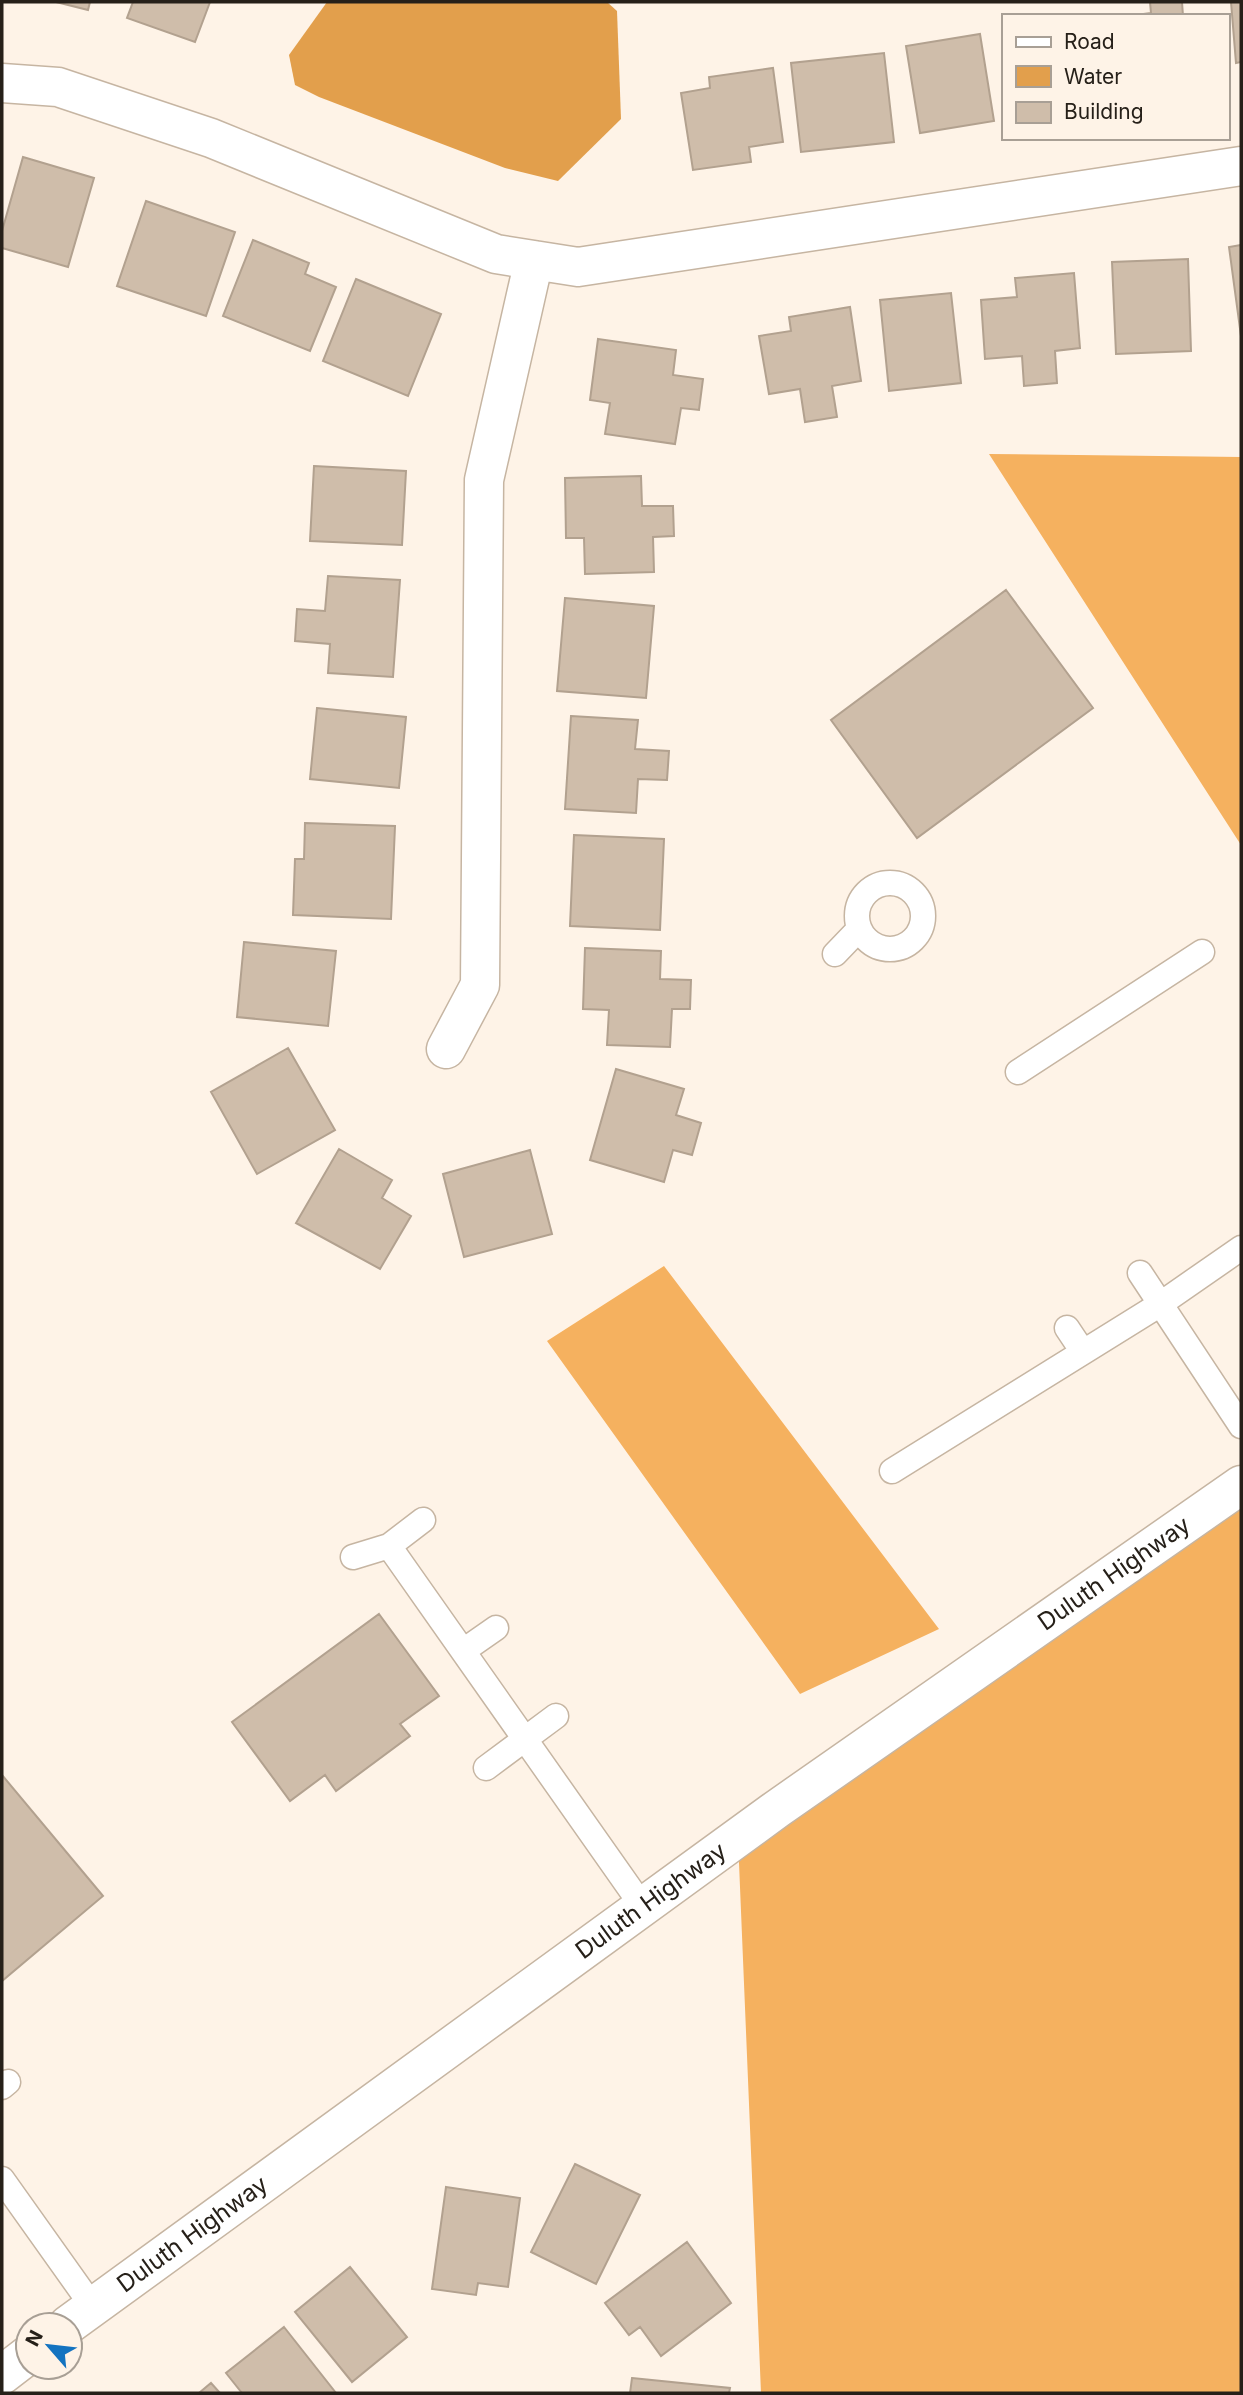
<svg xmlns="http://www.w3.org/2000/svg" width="1243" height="2395" viewBox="0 0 1243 2395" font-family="Inter,sans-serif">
<rect width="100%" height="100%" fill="#fef3e7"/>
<path fill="#f5b15f" d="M989 454 1241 457V845Z
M664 1266 939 1629 800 1694 547 1341Z
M1241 1494V2393H761L738 1839Z"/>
<path fill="#e29f4c" d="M327 2H607L617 11 621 119 558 181 505 168 319 97 295 85 289 55Z"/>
<path fill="#cfbdaa" stroke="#b2a18f" stroke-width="2" d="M56 2H90L88 10Z
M133 2H210L195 42 127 18Z
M1150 2H1182L1183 16H1128L1151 13Z
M1231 2H1241V62L1236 63Z
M980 34 994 121 920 133 906 46Z
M884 53 894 142 801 152 791 63Z
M773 68 783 142 749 147 751 162 693 170 681 93 710 88 709 77Z
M23 157 94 178 68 267 2 248V231Z
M146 201 235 232 206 316 117 286Z
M253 240 309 263 305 274 336 287 310 351 223 316Z
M1241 245V336L1229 247Z
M1188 259 1191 351 1116 354 1112 262Z
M1074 273 1080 348 1055 351 1057 383 1024 386 1022 356 985 359 981 300 1017 297 1015 278Z
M356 279 441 314 408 396 323 361Z
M951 293 961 383 889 391 880 300Z
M850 307 861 381 832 386 837 417 805 422 800 389 769 394 759 336 791 331 789 317Z
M598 339 676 350 673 375 703 379 699 410 681 408 675 444 605 434 610 403 590 400Z
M314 466 406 471 402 545 310 541Z
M641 476 642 506H673L674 536 653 537 654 572 585 574 584 538H566L565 478Z
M328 576 400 580 393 677 328 673 330 644 295 641 297 609 325 611Z
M1006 590 1093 708 917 838 831 720Z
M565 598 654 606 646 698 557 691Z
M317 708 406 717 399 788 310 779Z
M571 716 638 720 635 749 669 751 667 780 638 779 636 813 565 809Z
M305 823 395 826 391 919 293 915 295 859H304Z
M574 835 664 839 660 930 570 926Z
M244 942 336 951 328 1026 237 1017Z
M585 948 661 951 660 979 691 980 690 1009H672L670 1047 607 1045 609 1010 583 1009Z
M288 1048 335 1130 257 1174 211 1092Z
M616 1069 684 1089 676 1115 701 1123 692 1155 673 1150 664 1182 590 1160Z
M339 1149 392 1180 382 1198 411 1216 380 1269 296 1223Z
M530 1150 552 1234 464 1257 443 1174Z
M379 1614 439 1696 400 1724 410 1736 336 1791 325 1775 290 1801 232 1722Z
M2 1775 103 1896 2 1981Z
M575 2164 640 2195 596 2284 531 2252Z
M446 2187 520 2198 508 2287 478 2283 476 2295 432 2289Z
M687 2242 731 2303 661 2356 640 2327 629 2335 605 2303Z
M350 2267 407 2337 352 2382 295 2312Z
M284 2327 336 2393H242L226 2373Z
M632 2378 730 2388 729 2393H630Z
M211 2383 220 2393H199Z"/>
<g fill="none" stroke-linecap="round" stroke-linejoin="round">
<defs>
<path id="service" d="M857 916a33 33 0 1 1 66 0a33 33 0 1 1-66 0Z
M835 954 859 929
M1018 1072 1202 952
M1140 1273 1241 1426
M1067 1328 1083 1352
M892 1471 1159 1305 1241 1248
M389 1546 643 1907
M353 1557 389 1546 423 1520
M463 1651 496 1628
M486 1768 556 1716
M2 2087 8 2082
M2 2179 93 2307"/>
<path id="minor" d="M2 83 58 87 211 138 496 254 578 267 1241 166
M446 1049 480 985 484 480 534 260"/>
<g id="primary">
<path id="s1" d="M68 2325 777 1809 1241 1485"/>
<path d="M2 2375 28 2355"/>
</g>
</defs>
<use href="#service" stroke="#c6b5a2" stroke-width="27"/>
<use href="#minor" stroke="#c6b5a2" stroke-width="41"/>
<use href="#primary" stroke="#c6b5a2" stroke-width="41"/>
<use href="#service" stroke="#fff" stroke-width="24"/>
<use href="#minor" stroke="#fff" stroke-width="38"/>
<use href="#primary" stroke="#fff" stroke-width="38"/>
</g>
<g text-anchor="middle" stroke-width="7" stroke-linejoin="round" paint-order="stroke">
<g font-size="24" fill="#262019" stroke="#fef3e7">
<text dy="8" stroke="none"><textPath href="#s1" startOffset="1288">Duluth Highway</textPath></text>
<text dy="8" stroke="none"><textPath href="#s1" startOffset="721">Duluth Highway</textPath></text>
<text dy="8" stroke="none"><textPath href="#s1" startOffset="154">Duluth Highway</textPath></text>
</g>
</g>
<rect width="1243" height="2395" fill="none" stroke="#262019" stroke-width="7"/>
<rect x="1002" y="14" width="228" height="126" fill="#fef3e7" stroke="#a89f95" stroke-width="2"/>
<rect x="1016" y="37" width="35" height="10" fill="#ffffff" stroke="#a89f95" stroke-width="2"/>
<text x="1064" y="49" font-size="21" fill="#262019">Road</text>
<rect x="1016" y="66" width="35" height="21" fill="#e29f4c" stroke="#a89f95" stroke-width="2"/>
<text x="1064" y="84" font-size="21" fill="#262019">Water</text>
<rect x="1016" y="102" width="35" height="21" fill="#cfbdaa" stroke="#a89f95" stroke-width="2"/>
<text x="1064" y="119" font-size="21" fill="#262019">Building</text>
<g transform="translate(49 2346) rotate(298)"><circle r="33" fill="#fef3e7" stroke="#a89f95" stroke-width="2"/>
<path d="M0-5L12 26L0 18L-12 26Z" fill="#1473c0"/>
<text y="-10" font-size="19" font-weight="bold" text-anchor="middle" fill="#262019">N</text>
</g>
</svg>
